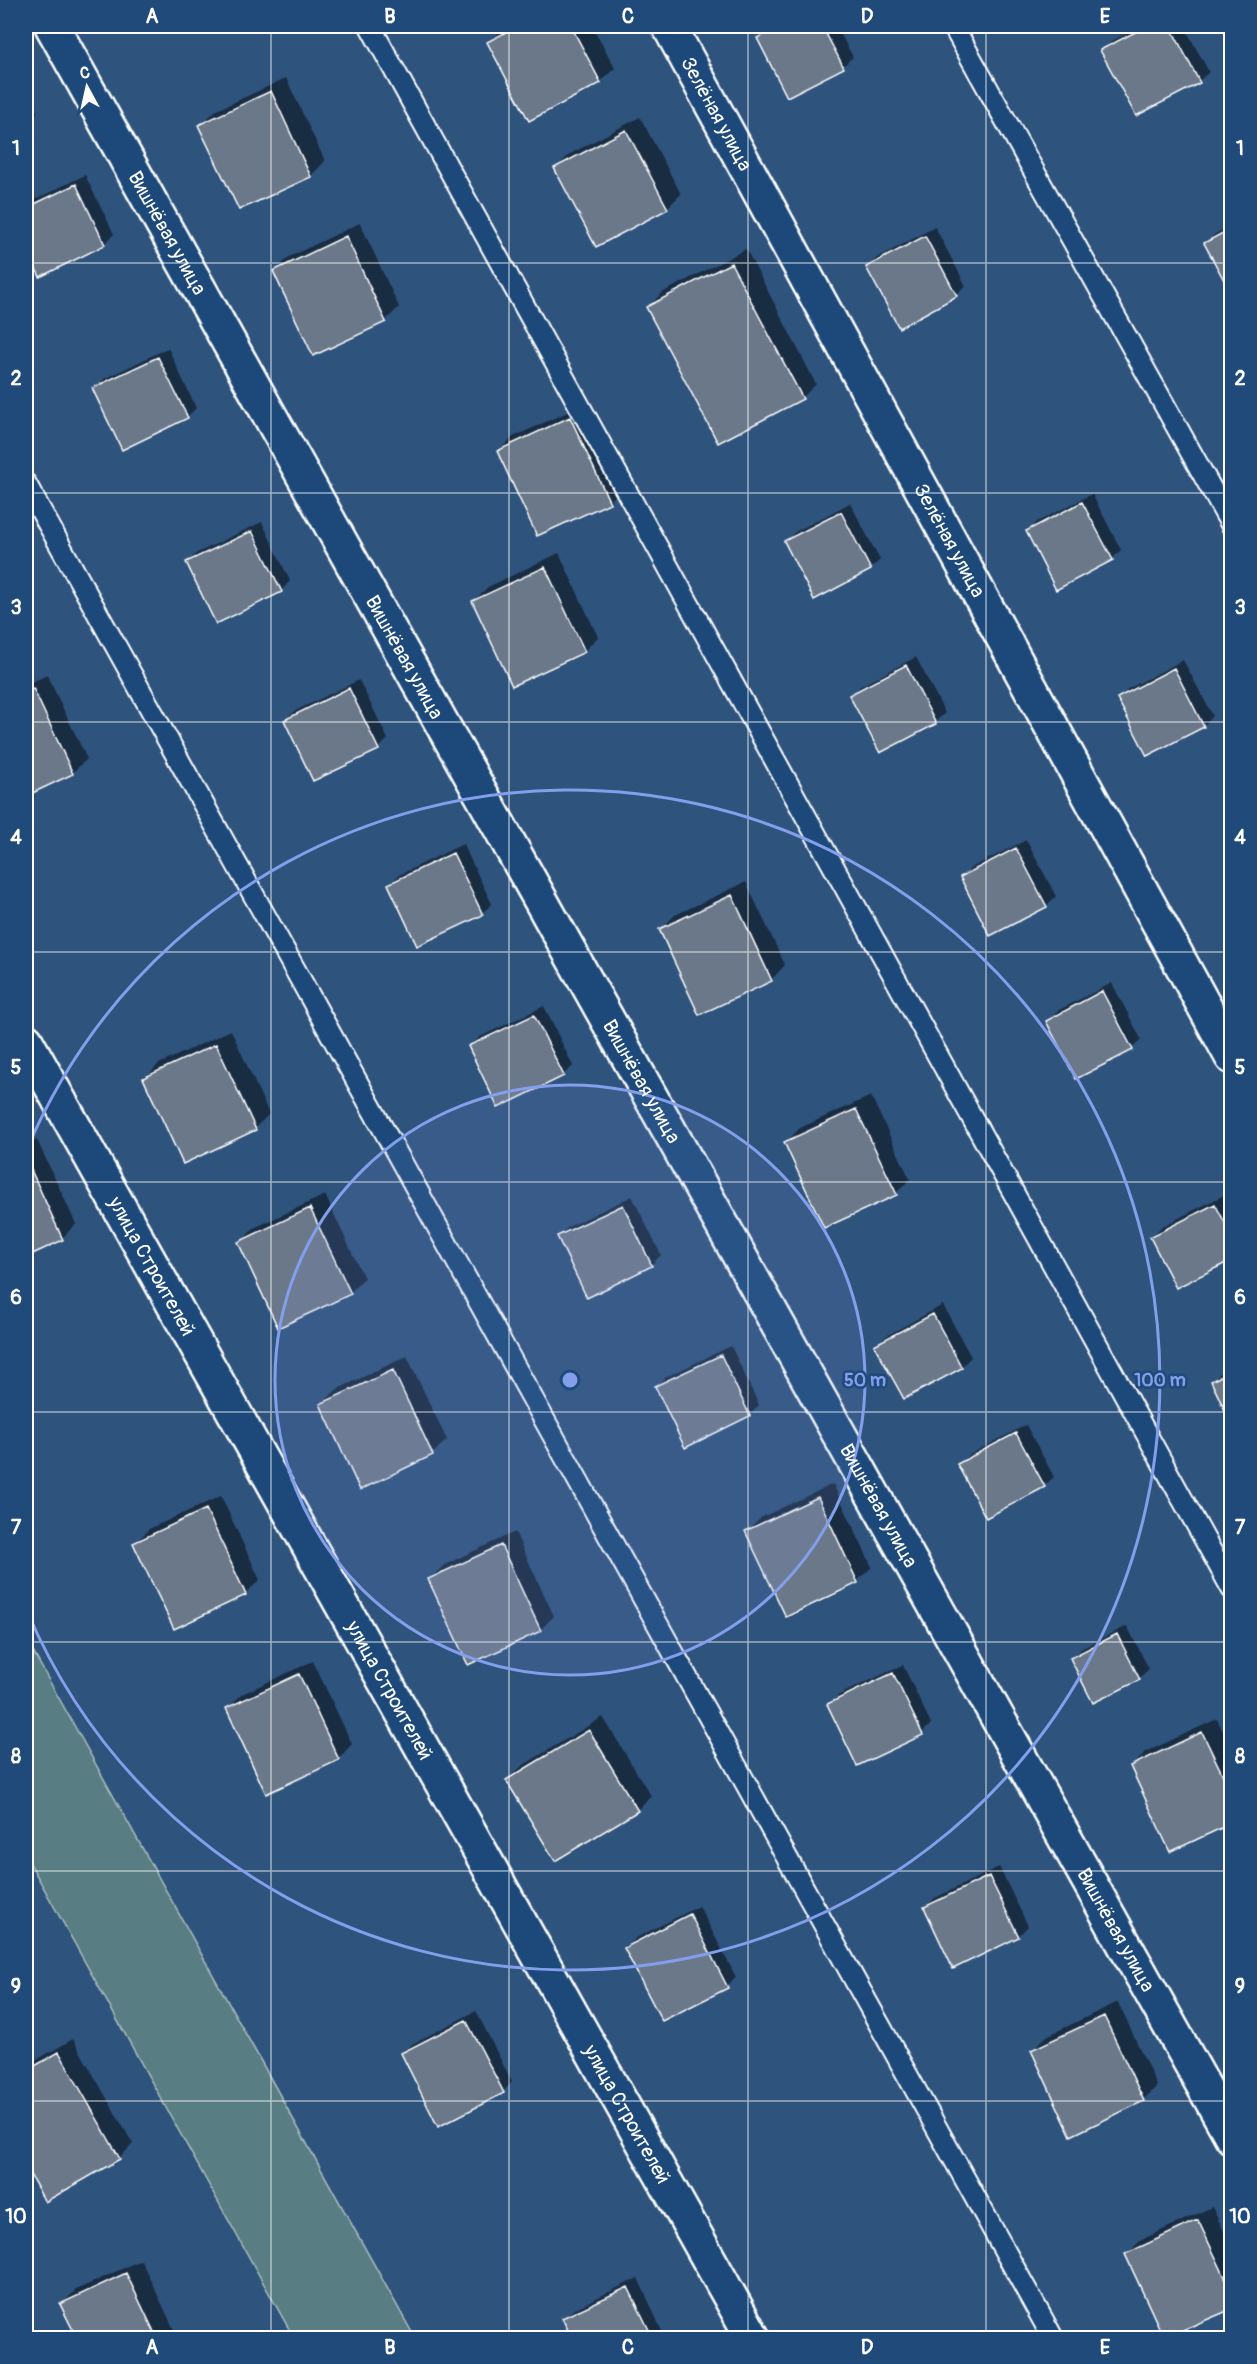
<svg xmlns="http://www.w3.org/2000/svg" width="1257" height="2364" viewBox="0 0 1257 2364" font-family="Pangolin,sans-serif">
<rect width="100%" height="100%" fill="#2e537d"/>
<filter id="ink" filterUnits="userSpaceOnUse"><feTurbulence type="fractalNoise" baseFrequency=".0167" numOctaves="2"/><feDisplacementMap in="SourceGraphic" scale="12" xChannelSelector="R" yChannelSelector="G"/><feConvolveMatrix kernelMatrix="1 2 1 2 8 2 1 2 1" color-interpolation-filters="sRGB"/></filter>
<g filter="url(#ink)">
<path fill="#587d82" stroke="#acbec0" stroke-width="1.5" d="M26 1639 415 2338H294L26 1856Z"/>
<path fill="#0007" d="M507 26H592L615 68 600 82 489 42Z
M775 26H836L853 57 843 66 759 38Z
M1141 26H1184L1209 72 1199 81 1102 50 1112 41Z
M286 78 325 161 311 176 239 208 200 126 215 111Z
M26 89 37 112 26 123Z
M640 117 681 194 667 208 556 168 570 154Z
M85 175 114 234 104 244 40 275 26 244V204Z
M360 223 399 307 385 321 275 271 289 257Z
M1232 225V292L1206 243 1215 234Z
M935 227 966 286 956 295 868 267 877 258Z
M746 249 816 384 802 398 648 307 662 293Z
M168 348 196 408 187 417 94 388 104 379Z
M585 404 624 487 609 502 499 451 513 437Z
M1092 494 1121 550 1112 559 1028 532 1037 522Z
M850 503 880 560 870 569 786 541 795 532Z
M262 522 290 581 281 591 188 562 197 553Z
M559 553 598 637 584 651 474 601 488 587Z
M916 657 945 713 935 722 880 751 851 695 861 686Z
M1183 660 1213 716 1203 726 1119 699 1128 689Z
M47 675 87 759 72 773 26 795V685Z
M359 680 388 739 378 749 285 720 295 711Z
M1026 840 1056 896 1046 906 962 878 971 868Z
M463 844 492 904 482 913 389 885 399 875Z
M746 882 785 965 771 980 661 929 675 915Z
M1112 983 1141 1039 1132 1049 1048 1021 1057 1011Z
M544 1006 573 1066 563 1075 470 1046 480 1037Z
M231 1030 269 1114 255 1128 145 1078 159 1064Z
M871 1096 910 1179 896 1193 785 1143 800 1128Z
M37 1140 76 1224 62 1238 26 1256V1146Z
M325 1195 364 1278 350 1293 240 1243 254 1228Z
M1224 1195 1232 1209V1258L1152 1237 1161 1227Z
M632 1196 661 1255 651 1265 559 1236 568 1227Z
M943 1305 971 1357 961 1367 904 1397 876 1345 886 1336Z
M731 1346 759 1405 750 1415 686 1446 657 1386 666 1377Z
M407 1356 447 1440 432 1454 322 1404 336 1390Z
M1232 1367V1421L1213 1381 1222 1371Z
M1026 1425 1054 1477 1044 1486 959 1464 969 1455Z
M833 1484 872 1567 857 1581 747 1531 762 1517Z
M221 1496 260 1580 245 1594 135 1544 149 1529Z
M515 1532 554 1616 540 1630 430 1579 444 1565Z
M1127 1626 1149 1669 1139 1678 1094 1701 1072 1659 1081 1649Z
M313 1661 352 1744 338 1759 228 1708 242 1694Z
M903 1665 931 1724 922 1733 829 1705 839 1695Z
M603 1717 651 1796 637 1810 507 1780 522 1766Z
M1217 1719 1232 1750V1821L1132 1766 1146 1752Z
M999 1867 1028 1926 1018 1936 925 1907 935 1898Z
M699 1906 736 1977 727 1986 626 1948 636 1938Z
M1118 2002 1157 2086 1143 2100 1032 2050 1047 2036Z
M476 2011 512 2082 503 2092 403 2054 412 2044Z
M73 2039 133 2144 119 2158 46 2200 26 2164V2066Z
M1212 2207 1232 2248V2307L1166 2338 1127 2254 1141 2240Z
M141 2260 178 2338H78L62 2304 76 2290Z
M638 2278 665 2338H574L564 2319 574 2309Z"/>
<path fill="#6a7889" stroke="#fff" stroke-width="1.5" d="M518 26H571L601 83 529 121 487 42Z
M781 26H822L844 68 787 97 757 38Z
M1147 26H1170L1200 83 1136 116 1100 50Z
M271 91 311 177 239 210 198 125Z
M626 130 668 209 596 247 554 168Z
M76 184 105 245 40 277 26 248V208Z
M1232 228V295L1204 243Z
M346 236 386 322 313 356 273 271Z
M925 236 957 296 899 328 866 267Z
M731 263 803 399 718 443 646 307Z
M158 357 188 418 122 450 92 388Z
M570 417 610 503 537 536 497 451Z
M1082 502 1113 560 1056 590 1026 531Z
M841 512 871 570 814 600 784 541Z
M252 531 282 592 216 624 186 562Z
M545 567 585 652 512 686 472 601Z
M906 665 936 724 880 753 849 695Z
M1174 668 1204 727 1147 756 1117 698Z
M33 688 73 774 26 796V692Z
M349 688 379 750 313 781 284 720Z
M1016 848 1047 907 990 936 960 877Z
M453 853 483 915 417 946 388 884Z
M732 895 772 981 699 1015 659 929Z
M1102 991 1133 1050 1076 1079 1046 1021Z
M534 1015 564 1076 498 1108 468 1046Z
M216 1044 256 1130 183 1164 143 1078Z
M856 1109 897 1195 824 1228 784 1142Z
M26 1159 63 1240 26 1257Z
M1215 1204 1232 1236V1260L1176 1288 1150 1237Z
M623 1205 652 1266 587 1298 557 1236Z
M310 1208 351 1294 278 1328 238 1242Z
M933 1314 962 1368 904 1399 874 1345Z
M721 1355 750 1416 685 1448 655 1386Z
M393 1370 433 1455 360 1490 320 1404Z
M1232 1371V1425L1211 1381Z
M1016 1433 1045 1487 986 1518 957 1464Z
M818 1497 858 1583 786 1617 745 1531Z
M206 1509 246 1595 174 1629 133 1543Z
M501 1545 541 1631 468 1665 428 1579Z
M1117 1634 1140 1680 1093 1703 1070 1658Z
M893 1673 923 1735 857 1766 827 1704Z
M299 1674 339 1760 266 1794 226 1708Z
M589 1730 638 1811 555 1861 506 1780Z
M1202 1732 1232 1794V1823L1170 1852 1130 1766Z
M989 1876 1019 1937 953 1969 924 1907Z
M690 1914 728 1988 662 2021 624 1948Z
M1104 2016 1144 2101 1071 2136 1031 2050Z
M466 2020 504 2093 438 2127 401 2053Z
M59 2052 120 2159 45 2202 26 2167V2071Z
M1198 2220 1232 2292V2309L1164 2338 1125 2254Z
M126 2273 157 2338H77L60 2304Z
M628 2287 653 2338H572L562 2318Z"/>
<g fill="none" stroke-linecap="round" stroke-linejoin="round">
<defs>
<path id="service" d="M370 26 1232 1589
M953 26 1232 526
M26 484 1053 2338"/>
<g id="minor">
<path id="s1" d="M52 26 1232 2137"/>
<path id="s2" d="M669 26 1232 1057"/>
<path id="s3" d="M26 1041 753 2338"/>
</g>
</defs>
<use href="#service" stroke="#fff" stroke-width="24"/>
<use href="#minor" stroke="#fff" stroke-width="38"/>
<use href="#service" stroke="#1f4a7a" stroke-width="20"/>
<use href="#minor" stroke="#1f4a7a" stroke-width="33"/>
</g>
</g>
<path fill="none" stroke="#fff" stroke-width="1.5" stroke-opacity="0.55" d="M271 26V2338M509 26V2338M748 26V2338M986 26V2338M26 263H1232M26 493H1232M26 722H1232M26 952H1232M26 1182H1232M26 1412H1232M26 1642H1232M26 1871H1232M26 2101H1232"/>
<circle cx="570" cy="1380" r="295" fill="#839eea" fill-opacity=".12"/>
<g fill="none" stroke="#839eea" stroke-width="3">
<circle cx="570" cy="1380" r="295"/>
<path d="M27 1149A590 590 0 1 1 27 1611"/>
</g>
<g text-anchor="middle" stroke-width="5" stroke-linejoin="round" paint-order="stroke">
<g font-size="20" fill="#fff" stroke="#1f4a7a">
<text dy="7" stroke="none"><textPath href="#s2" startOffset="100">Зелёная улица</textPath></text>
<text dy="7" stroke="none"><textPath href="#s1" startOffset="237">Вишнёвая улица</textPath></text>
<text dy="7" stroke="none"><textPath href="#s2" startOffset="586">Зелёная улица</textPath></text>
<text dy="7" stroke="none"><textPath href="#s1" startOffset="723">Вишнёвая улица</textPath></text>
<text dy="7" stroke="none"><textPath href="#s1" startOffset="1209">Вишнёвая улица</textPath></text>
<text dy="7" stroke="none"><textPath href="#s3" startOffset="258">улица Строителей</textPath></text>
<text dy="7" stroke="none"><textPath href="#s1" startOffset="1695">Вишнёвая улица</textPath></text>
<text dy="7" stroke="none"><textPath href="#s3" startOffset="744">улица Строителей</textPath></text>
<text dy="7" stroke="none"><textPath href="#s1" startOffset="2181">Вишнёвая улица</textPath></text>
<text dy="7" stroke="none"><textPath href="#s3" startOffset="1230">улица Строителей</textPath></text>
</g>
</g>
<circle cx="570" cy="1380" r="9" fill="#839eea" stroke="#1f4a7a" stroke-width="3"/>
<g font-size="18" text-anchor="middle" font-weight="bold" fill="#839eea" stroke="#1f4a7a" stroke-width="5" stroke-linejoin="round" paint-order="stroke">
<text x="865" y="1386">50 m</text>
<text x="1160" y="1386">100 m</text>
</g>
<rect width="1257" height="2364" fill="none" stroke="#1f4a7a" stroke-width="66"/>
<g transform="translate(87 87) rotate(352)" stroke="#1f4a7a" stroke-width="4.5" paint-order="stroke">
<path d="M0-4.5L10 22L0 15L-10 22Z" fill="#ffffff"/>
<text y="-9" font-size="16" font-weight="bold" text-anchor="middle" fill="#ffffff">С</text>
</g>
<rect x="33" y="33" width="1191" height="2298" fill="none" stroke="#fff" stroke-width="2"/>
<g font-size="20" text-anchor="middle" font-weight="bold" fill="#fff">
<text x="152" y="23">A</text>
<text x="390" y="23">B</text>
<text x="628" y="23">C</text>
<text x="867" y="23">D</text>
<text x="1105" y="23">E</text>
<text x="16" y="155">1</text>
<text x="1240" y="155">1</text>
<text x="16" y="385">2</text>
<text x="1240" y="385">2</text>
<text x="16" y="614">3</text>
<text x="1240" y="614">3</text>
<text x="16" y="844">4</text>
<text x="1240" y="844">4</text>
<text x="16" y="1074">5</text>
<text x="1240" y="1074">5</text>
<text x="16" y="1304">6</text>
<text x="1240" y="1304">6</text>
<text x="16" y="1534">7</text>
<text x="1240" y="1534">7</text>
<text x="16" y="1763">8</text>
<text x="1240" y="1763">8</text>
<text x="16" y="1993">9</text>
<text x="1240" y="1993">9</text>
<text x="16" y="2223">10</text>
<text x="1240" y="2223">10</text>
<text x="152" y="2354">A</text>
<text x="390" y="2354">B</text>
<text x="628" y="2354">C</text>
<text x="867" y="2354">D</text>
<text x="1105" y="2354">E</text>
</g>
</svg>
